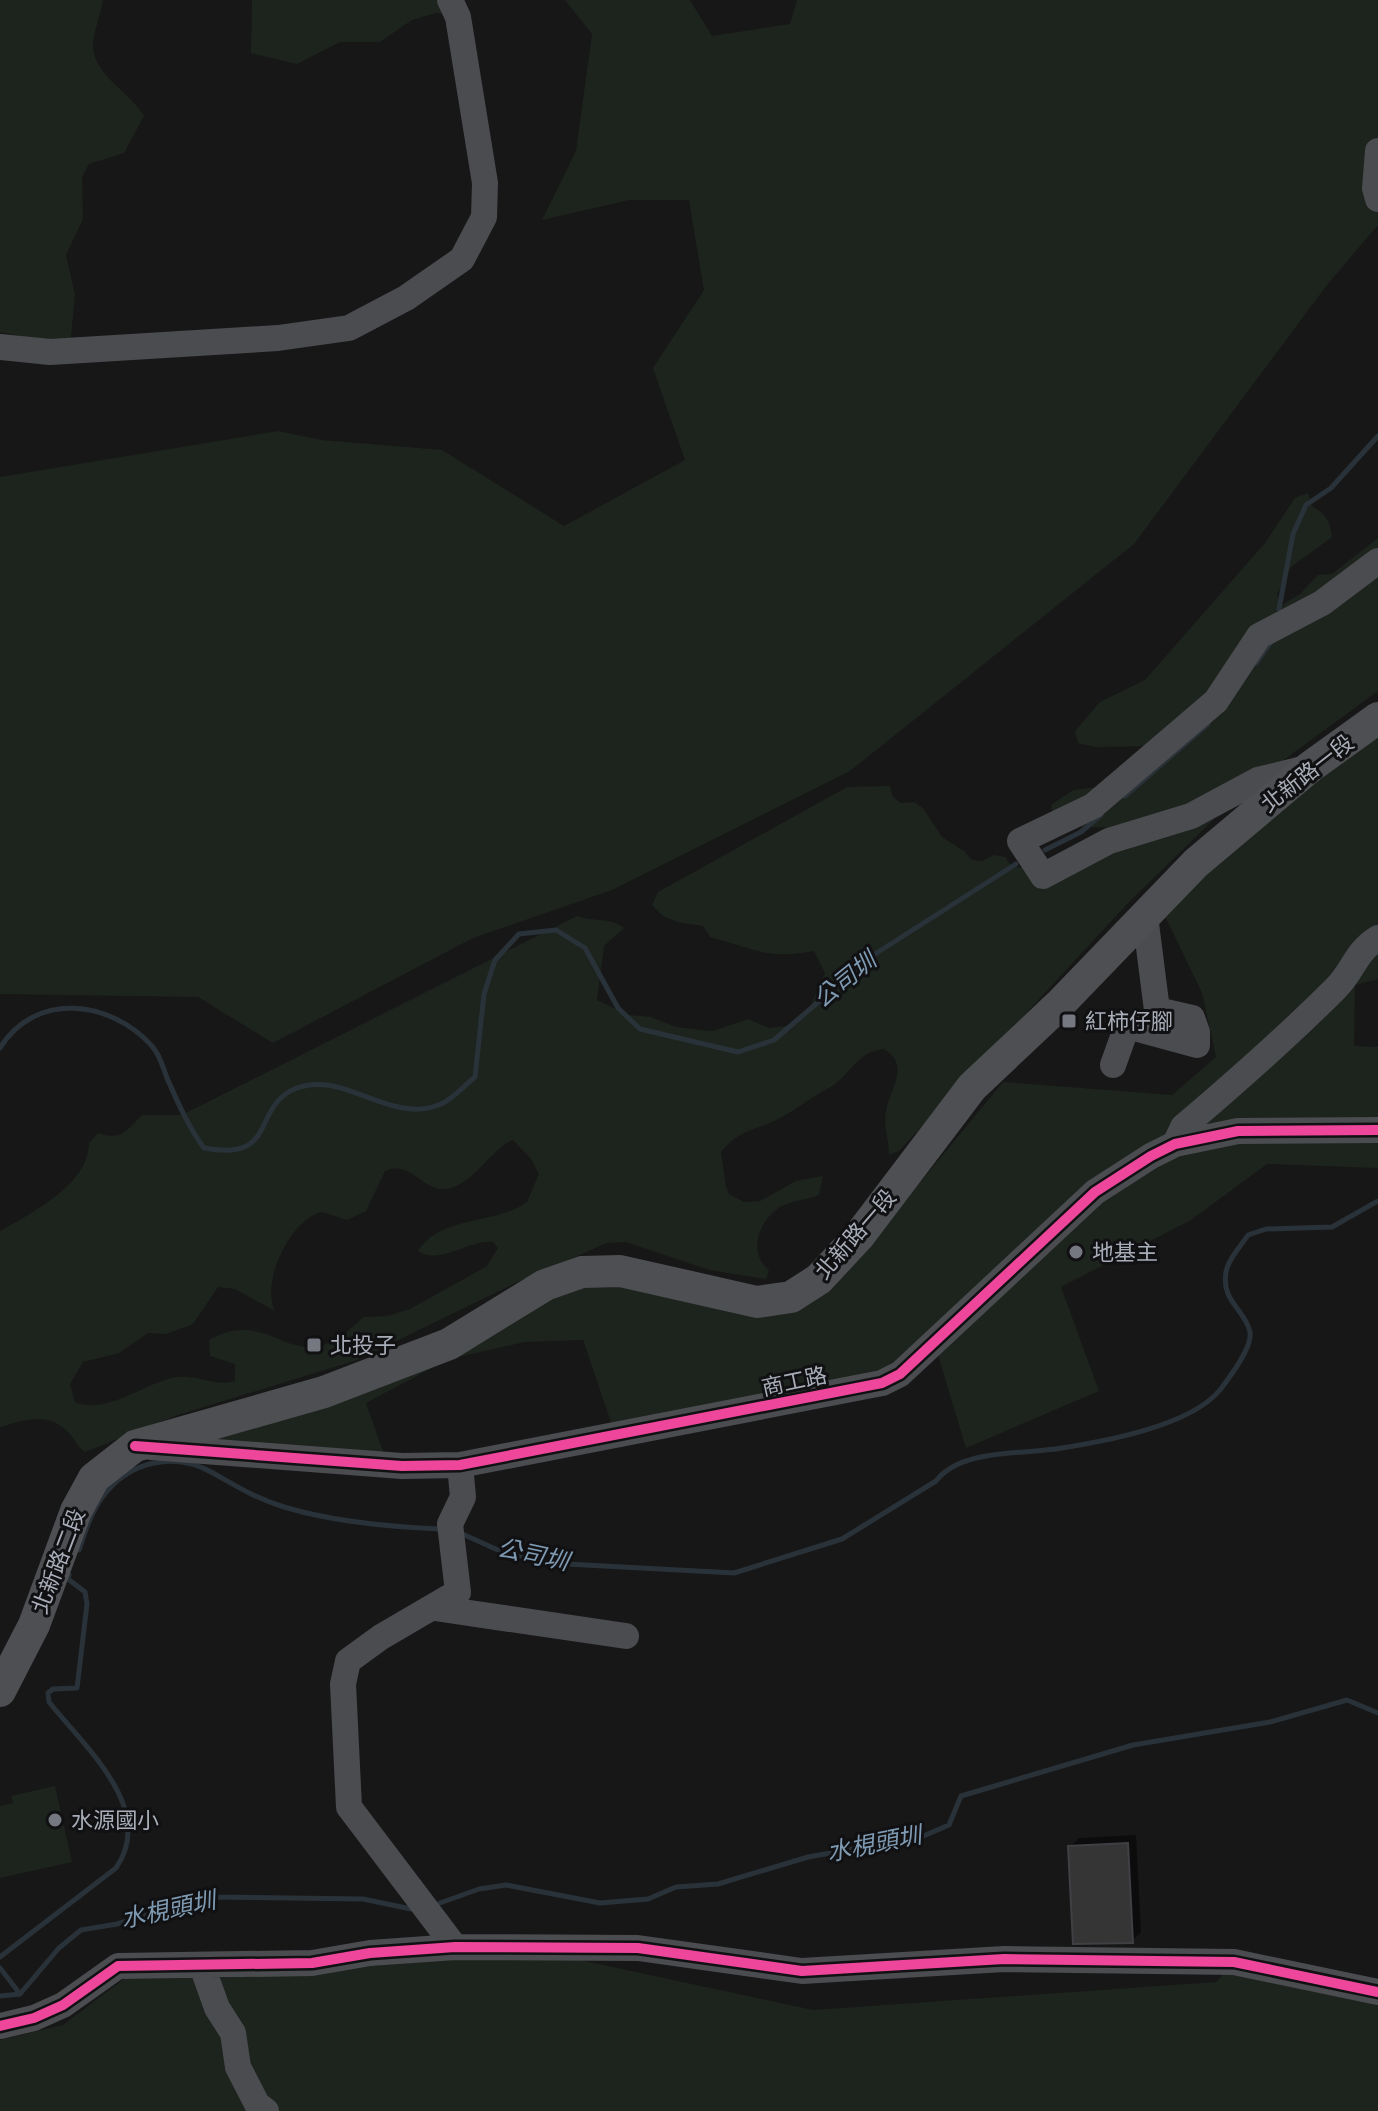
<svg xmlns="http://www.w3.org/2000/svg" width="1378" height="2111" viewBox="0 0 1378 2111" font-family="'Asap Condensed','Noto Sans TC',sans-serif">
<rect width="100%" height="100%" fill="#171717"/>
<path fill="#1d241e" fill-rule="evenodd" d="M0 0H103C101 14 94 30 93 44 92 75 131 92 144 116L124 153 89 164 82 177 83 219 66 255 75 295 70 346 0 332Z
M252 0H446L451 14 436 13 412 20 380 42H340L297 64 251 53Z
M565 0H690L712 36 790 24 797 0H1378V225L1327 285 1134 544 850 771 612 890 473 938 273 1043 198 997 0 994V477L278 431 321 440 442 450 564 526 685 460 653 368 704 290 689 200H629L542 220 576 151 592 34Z
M1308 493 1312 506C1326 514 1330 521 1332 537L1291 567 1277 594 1280 606 1300 594 1318 575 1332 574 1378 538V691L1248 786 1128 903 899 1151 889 1155C889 1139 883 1126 886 1111 890 1087 911 1066 884 1049 857 1051 850 1076 829 1088 812 1097 797 1109 780 1118 756 1131 741 1128 721 1152L726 1187 729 1194 744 1202 760 1201 796 1181 823 1176 819 1195C807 1200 794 1200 782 1206 760 1218 746 1252 769 1270L766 1279 709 1270 626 1242 607 1243 522 1280 357 1360 178 1415 85 1452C76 1446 75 1439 68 1432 48 1411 24 1420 0 1427V1231C32 1213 89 1184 89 1143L98 1133C121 1141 126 1131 142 1115H182L577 916C593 922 609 917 624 928L604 946 597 1000 628 1015 651 1017 676 1027 700 1030 713 1031 748 1019 769 1028 795 1025 811 1005 825 973 814 951C766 960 753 948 710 937L703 926 677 922 663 916 652 905 658 892 847 787 890 786 893 797 901 803 914 802 923 808 942 837 964 851 972 860 982 861 994 855 1005 857 1012 867C1057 869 1078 852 1112 828L1067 826 1054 819 1051 805 1073 790 1098 787 1159 746 1095 747 1078 743 1075 731 1100 702 1145 680 1265 543 1295 498ZM513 1140 531 1159 539 1174 527 1202C496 1225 440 1215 418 1251 437 1266 471 1239 493 1242L498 1248 487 1266 410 1309 387 1316 363 1317C293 1390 276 1302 209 1340L210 1356 235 1364V1381C216 1387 198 1375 178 1377 146 1381 107 1416 75 1402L70 1384 83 1362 119 1353 148 1333 166 1334 193 1324 218 1287 235 1289 275 1311C260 1283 291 1218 322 1212L347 1220 366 1211 385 1171C409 1160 421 1188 442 1189 469 1191 492 1147 513 1140Z
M1378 724V979L1355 985 1354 1046 1378 1047V1168L1267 1164 1191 1220 1061 1287 1099 1391 966 1448 932 1335 875 1378 614 1431 583 1340 525 1342 449 1359 366 1403 386 1460 140 1450 593 1274 760 1310 832 1289 1003 1082 1172 1095 1216 1057 1202 993 1163 912Z
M55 1786 72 1862 0 1878V1806L13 1803 11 1796Z
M481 1957 580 1960 813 2010 1216 1982 1232 1965 1378 1995V2111H0V2040L63 2025 133 1972 214 1979Z"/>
<path fill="#0007" d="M1136 1835 1141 1932 1132 1941 1070 1847 1079 1838Z"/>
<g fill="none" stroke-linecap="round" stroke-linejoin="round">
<path stroke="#2a3239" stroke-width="5" d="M1279 609 1293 534 1306 505 1331 488 1378 436
M1256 663 1271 642
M1125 796 1208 724
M1045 850 1081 832 1101 815
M0 1048C35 991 110 1000 151 1045 159 1053 163 1067 167 1078 178 1103 188 1126 204 1148 280 1162 250 1106 297 1088 345 1070 391 1126 441 1104 453 1099 465 1085 475 1077L484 994 495 960 519 934 556 930 585 948 618 1008 640 1029 738 1052 774 1040 872 956 1016 864
M458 1532 500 1551 548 1563 734 1573 842 1539 936 1481C961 1448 1023 1455 1062 1448 1106 1441 1190 1426 1220 1390 1229 1378 1253 1347 1250 1332 1245 1309 1221 1302 1226 1272 1228 1259 1241 1246 1248 1235L1266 1229 1332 1227 1378 1201
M79 1550C85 1532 92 1510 104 1495 130 1461 175 1451 213 1473 236 1486 257 1499 284 1507 334 1522 389 1527 441 1529
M440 1903 479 1889 506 1885 600 1903 648 1899 676 1887 718 1884 808 1857 921 1837 949 1825 961 1796 1133 1745 1270 1722 1347 1700 1378 1713
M0 1957 116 1868C157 1809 84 1746 49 1702L48 1693 53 1689 77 1688 87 1604 85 1592 68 1579 69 1575
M0 1968 20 1994
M0 1996 20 1994 59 1948 81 1930 117 1924 208 1897 363 1899 411 1909"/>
</g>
<path fill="#353536" stroke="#3f4043" stroke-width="2" d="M1128 1843 1133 1943 1073 1944 1068 1846Z"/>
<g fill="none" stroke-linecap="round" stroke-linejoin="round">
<path stroke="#4b4c50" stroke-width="26" d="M1378 151 1375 188 1378 199
M0 347 50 352 278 338 349 328 406 298 462 259 484 217 485 183 458 17 450 0
M1307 768 1258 780 1191 816 1109 841 1043 876 1020 841 1093 806 1216 701 1259 636 1322 603 1378 561
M1113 1065 1127 1026 1197 1045V1032L1192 1018 1157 1010 1145 916
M1175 1144 1183 1127C1236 1082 1287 1037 1335 989 1354 971 1354 953 1378 938
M151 1447 402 1466 460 1465 882 1383 900 1374 1095 1192 1151 1156 1175 1144 1238 1131 1378 1130
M435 1608 626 1636
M455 1947 349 1807 343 1684 348 1661 381 1637 458 1592 450 1524 463 1497 460 1465
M202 1966 217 2008 233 2033 238 2067 257 2104 266 2111
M0 2026 34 2018 63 2005 118 1966 312 1963 370 1953 455 1947 638 1948 802 1971 1004 1959 1234 1962 1378 1992"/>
<path stroke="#4d4f52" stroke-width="32" d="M0 1691 34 1625 76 1511 94 1478 135 1446 324 1392 449 1344 545 1285 582 1272 620 1271 757 1302 791 1297 819 1279 859 1236 972 1087 1059 1005 1196 863 1310 767 1378 718"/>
<defs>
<path id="cycleway" d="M135 1446 402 1466 460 1465 882 1383 900 1374 1095 1192 1151 1156 1175 1144 1238 1131 1378 1130
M0 2026 34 2018 63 2005 118 1966 312 1963 370 1953 455 1947 638 1948 802 1971 1004 1959 1234 1962 1378 1992"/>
</defs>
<use href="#cycleway" stroke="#111113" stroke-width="15"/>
<use href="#cycleway" stroke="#ed469a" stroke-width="10"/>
</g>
<g fill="#757880" stroke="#111113" stroke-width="3">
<rect x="1061" y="1013" width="16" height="16" rx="4"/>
<circle cx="1076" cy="1252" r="8"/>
<rect x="306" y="1337" width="16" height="16" rx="4"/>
<circle cx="55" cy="1820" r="8"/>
</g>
<g text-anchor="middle" stroke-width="6" stroke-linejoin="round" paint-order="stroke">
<g font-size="22" fill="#a8adb8" stroke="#111113">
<text transform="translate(1307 773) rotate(-38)" y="8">北新路一段</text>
<text transform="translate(855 1234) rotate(-49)" y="8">北新路一段</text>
<text transform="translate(794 1381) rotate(-12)" y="8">商工路</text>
<text transform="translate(58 1561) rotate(-69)" y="8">北新路二段</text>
</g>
<g font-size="22" fill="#a8adb8" stroke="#111113" text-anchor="start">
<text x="1085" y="1029">紅柿仔腳</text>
<text x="1092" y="1260">地基主</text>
<text x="330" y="1353">北投子</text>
<text x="71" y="1828">水源國小</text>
</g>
<g font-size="24" font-style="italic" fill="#7f9bb3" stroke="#111113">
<text transform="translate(845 980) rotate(-39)" y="8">公司圳</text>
<text transform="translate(533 1555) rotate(12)" y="8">公司圳</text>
<text transform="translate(874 1844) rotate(-11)" y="8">水梘頭圳</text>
<text transform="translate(168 1910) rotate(-12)" y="8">水梘頭圳</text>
</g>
</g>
</svg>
